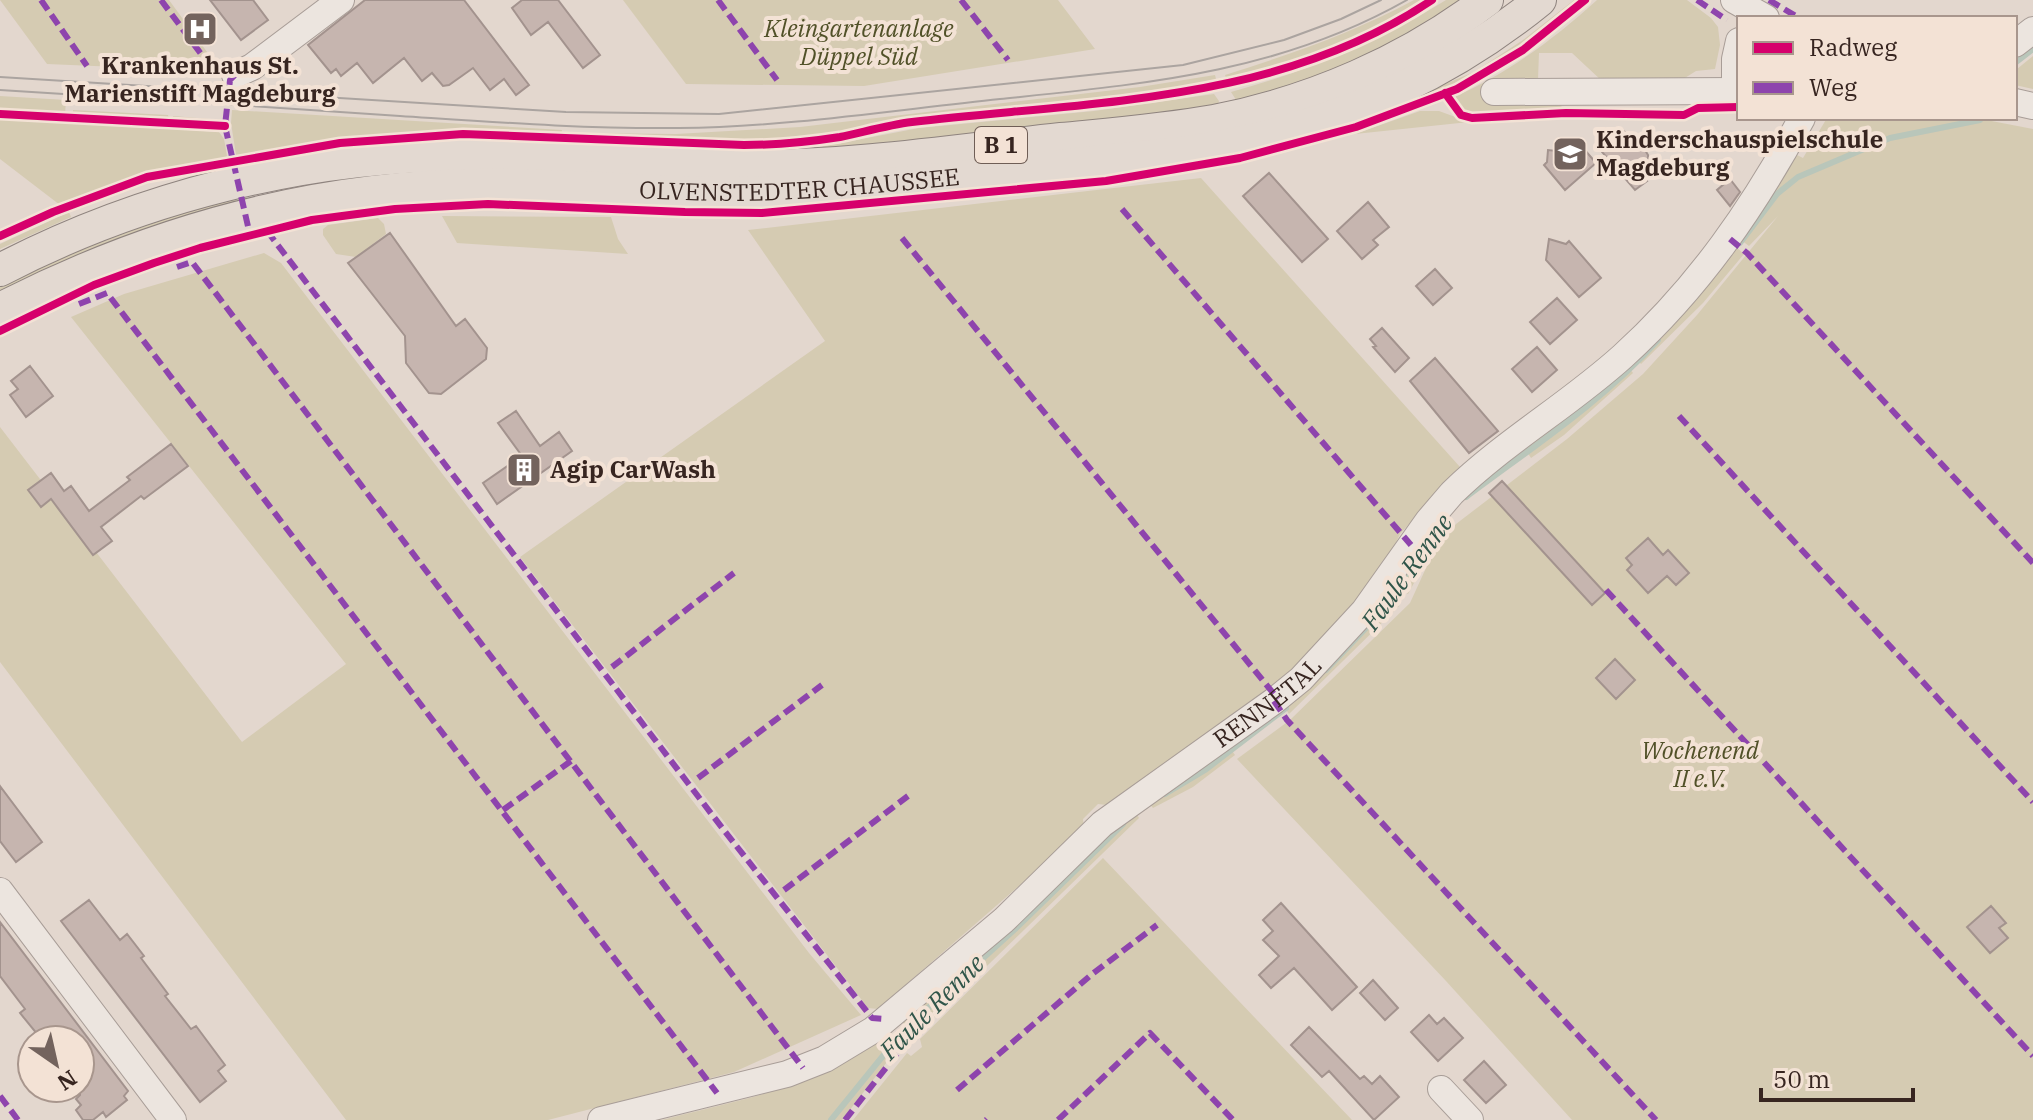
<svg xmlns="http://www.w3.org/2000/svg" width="2033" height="1120" viewBox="0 0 2033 1120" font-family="'IBM Plex Serif',serif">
<rect width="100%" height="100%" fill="#e3d7ce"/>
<path fill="#d5cbb2" d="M0 0H169L218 67 212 71 47 64Z
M623 0H1058L1095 49 864 86 686 84Z
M1414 0H1426L1380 27 1323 53 1227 81 1225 75C1291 54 1353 33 1414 0Z
M1446 0H1470L1355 66 1238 103 1231 92C1308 71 1378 42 1446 0Z
M1574 0H1581L1520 49 1485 72 1398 109 1367 120 1355 121 1474 72 1523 40Z
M1597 0H1687L1711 18 1718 27 1720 45 1715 69 1696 71 1680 81H1602L1572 53H1539L1538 79 1561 104 1562 109 1469 114 1463 111 1454 97C1507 74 1554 39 1597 0Z
M2033 56V89L2015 85 2017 69Z
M1215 75 1217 83 1098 99 921 116 831 135 783 142H713L572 137V133L676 134 800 127 1140 87Z
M1214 94 1219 101 1217 108 942 141 799 151 919 128 1094 111Z
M0 96 66 100 65 115 0 110Z
M73 110 168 115 169 119H173V116L221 120 218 124 73 116Z
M232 110 562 130 561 135C448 129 351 135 239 159L236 155 231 123Z
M1420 111H1439L1469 122 1355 134Z
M0 118 219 132 224 139 227 156 224 161 158 173 60 205 0 159Z
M1827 118H1976L2033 129V1120H1572L1446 981 1237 759 1290 720 1410 603 1431 557 1456 524 1567 439 1643 374 1697 315 1778 216 1749 246 1737 237 1795 154 1803 158Z
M1201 178 1460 467 1400 534 1381 573 1321 646 1271 689 1107 805 1098 804 1083 819 1084 829 878 1009 868 1008 520 557 825 341 748 230Z
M235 197 238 207 0 298V284L136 225Z
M69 212 71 217 0 249V244Z
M442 216 611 217 618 239 628 254 457 243Z
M378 218 384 224 386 234 356 257 336 254 323 235V229L328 225Z
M1733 244 1744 254 1703 303 1641 364 1635 357Z
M264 253 281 263 809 953 861 1015 734 1072 548 1120H346L0 662V427L242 742 346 664 71 317 124 294Z
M1627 365 1633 373 1564 435 1531 458 1524 447Z
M1431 528 1440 535 1408 594 1395 584Z
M1382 600 1399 606 1289 714 1281 702Z
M1227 744 1235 755 1193 787 1153 808 1147 801Z
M1133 808 1139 818 915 1036 898 1018Z
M1103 858 1352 1120H853L907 1053 911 1056 922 1047 920 1039Z
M879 1036 894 1053 842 1120H662C736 1100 820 1088 879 1036Z"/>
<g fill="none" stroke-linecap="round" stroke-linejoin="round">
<path stroke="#b9c6ba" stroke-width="6" d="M2015 63 2033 49
M1740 243 1777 194 1798 177 1890 138 1980 120
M1466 497C1531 448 1603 401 1658 340
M1326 670 1386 607 1414 561
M1165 794 1205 770 1286 708
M831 1120 904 1030 1014 930 1123 824"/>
</g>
<path fill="#c6b5af" stroke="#a3938e" stroke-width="2" d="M210 0H253L268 20 241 40Z
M365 0H464L529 85 516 95 504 79 490 90 473 68 449 85 443 86 432 73 422 81 404 58 373 83 357 63 341 76 336 69 331 73 308 45Z
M522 0H558L600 55 583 68 548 22 531 35 512 8Z
M1623 130 1639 149 1645 150 1648 155V162L1638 171 1647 181 1635 190 1602 152 1612 144H1621Z
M1569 140 1580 153 1584 149 1596 163 1565 190 1544 165 1547 162 1548 150 1557 151Z
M1269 173 1328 239 1302 262 1243 196Z
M1730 179 1740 192 1730 206 1717 190Z
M1368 202 1389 227 1373 240 1378 245 1362 259 1337 231Z
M390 233 456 326 465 319 487 348 486 359 441 394 429 393 406 363 405 336 348 263Z
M1549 239 1566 244 1569 241 1601 278 1579 297 1546 260Z
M1435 269 1452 288 1433 305 1416 286Z
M1557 298 1577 320 1550 344 1530 322Z
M1382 328 1409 358 1395 372 1373 347 1376 346 1370 339Z
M1537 347 1557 370 1532 392 1512 369Z
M1435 358 1498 431 1469 453 1410 381Z
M30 366 53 396 26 417 10 395 18 389 11 381Z
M516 411 540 446 559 432 572 451 497 504 483 483 522 456 498 423Z
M171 444 188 466 144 499 141 496 101 527 112 541 93 555 51 499 41 507 28 490 51 473 64 491 71 486 89 511 130 480 127 477Z
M1502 481 1605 593 1592 605 1489 493Z
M1648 538 1663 555 1668 550 1689 573 1676 585 1667 576 1648 593 1627 570 1632 565 1626 558Z
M1615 659 1635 680 1616 699 1596 678Z
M0 786 42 842 16 862 0 841Z
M89 900 120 940 127 934 144 956 141 958 168 994 165 996 191 1029 196 1026 225 1065 218 1071 226 1081 200 1102 61 921Z
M1281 903 1357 987 1332 1010 1294 968 1271 988 1259 975 1279 956 1263 940 1273 931 1263 920Z
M1991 906 2006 923 1999 928 2008 938 1990 953 1967 927Z
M0 922 128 1091 124 1096 127 1100 106 1117 103 1112 93 1120H83L76 1110 81 1105 76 1099 80 1095V1040H42L20 1013 25 1009 0 976Z
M1373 980 1398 1008 1385 1020 1360 993Z
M1429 1015 1437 1024 1444 1018 1463 1038 1438 1061 1411 1032Z
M1309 1027 1360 1079 1364 1076 1372 1084 1380 1076 1399 1097 1374 1120 1329 1071 1322 1077 1291 1045Z
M1484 1061 1506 1085 1486 1103 1464 1080Z"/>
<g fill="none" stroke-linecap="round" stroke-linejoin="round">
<defs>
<g id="minor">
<path d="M1734 0 1766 18"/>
<path d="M2015 44 2033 30"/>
<path d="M235 75 252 67 341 0"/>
<path d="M1735 91V59L1739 41"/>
<path d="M1494 92 1739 91"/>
<path d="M2015 102 2033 106"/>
<path d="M0 891 173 1120"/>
<path d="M1441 1089 1470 1120"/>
<path id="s1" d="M601 1120 787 1074 825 1059 873 1030 1004 920 1102 824 1274 701 1301 679 1364 611 1428 521 1452 493C1504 442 1569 405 1623 356 1699 287 1754 207 1802 118"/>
</g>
<g id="major">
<path d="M0 270C140 197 303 156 460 155 558 154 655 167 753 166 856 166 959 150 1061 139 1112 134 1163 130 1214 121 1312 102 1407 61 1487 0"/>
<path id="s2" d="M0 309C160 227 332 182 511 185 600 186 689 196 777 192 912 185 1047 166 1181 153 1313 134 1436 85 1540 0"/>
</g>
</defs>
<use href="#minor" stroke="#a89d97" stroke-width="28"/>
<use href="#major" stroke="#8e837e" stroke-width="34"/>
<use href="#minor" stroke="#ece5df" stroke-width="26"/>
<use href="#major" stroke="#e3d9d1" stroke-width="32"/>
<path stroke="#aba4a0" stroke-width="2" d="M0 77 566 112 719 114 1183 65 1284 40 1341 19 1381 0
M0 90C133 98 267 107 400 116 493 122 586 129 679 128 786 127 894 110 1000 99 1144 84 1279 73 1407 0"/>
<path stroke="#8e44ad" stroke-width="6" stroke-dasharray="12 6" stroke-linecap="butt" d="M41 0 87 66
M161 0 213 70
M718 0 777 80
M961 0 1008 60
M1697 0 1727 20
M1769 0 1799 18
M235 75 230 80 225 126 250 235
M1122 209 1411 545
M267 231 723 829 872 1018 886 1019
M902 238 1278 699
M1730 239 1747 253 2033 563
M177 267 192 262 803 1068
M79 304 107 293 717 1093
M1679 416 2033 802
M1606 590 2033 1056
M612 667 734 573
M1274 701 1287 720 1656 1120
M698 778 822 685
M503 810 571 761
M784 890 908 796
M957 1090 1091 975 1157 925
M0 1096 18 1120
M845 1120 907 1041
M986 1120 987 1119
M1058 1120 1150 1033 1233 1120"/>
<defs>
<path id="cycleway" d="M1445 93 1461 115 1472 118 1566 113 1684 115 1698 108 1739 107
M0 114 225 126
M0 236 53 212 147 177 340 143 463 134 744 145C776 145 808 142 840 137 864 132 888 125 912 122 1089 101 1278 104 1432 0
M0 331 94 285 154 263 200 248 312 220 395 209 488 204 685 212 762 213 1106 181 1240 158 1356 127 1457 89 1523 50 1585 0"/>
</defs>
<use href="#cycleway" stroke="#f3e2d5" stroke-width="13"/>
<use href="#cycleway" stroke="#d6006c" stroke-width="8"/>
</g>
<defs>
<symbol id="hospital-square" viewBox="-11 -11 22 22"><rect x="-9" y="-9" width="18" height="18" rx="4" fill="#73635d" stroke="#f3e2d5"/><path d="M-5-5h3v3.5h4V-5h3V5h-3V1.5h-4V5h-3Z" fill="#fff"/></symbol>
<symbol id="school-square" viewBox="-11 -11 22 22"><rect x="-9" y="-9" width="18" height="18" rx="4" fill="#73635d" stroke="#f3e2d5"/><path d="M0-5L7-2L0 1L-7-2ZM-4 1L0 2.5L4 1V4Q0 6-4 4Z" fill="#fff"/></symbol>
<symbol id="building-square" viewBox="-11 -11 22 22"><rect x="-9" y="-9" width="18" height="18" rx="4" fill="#73635d" stroke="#f3e2d5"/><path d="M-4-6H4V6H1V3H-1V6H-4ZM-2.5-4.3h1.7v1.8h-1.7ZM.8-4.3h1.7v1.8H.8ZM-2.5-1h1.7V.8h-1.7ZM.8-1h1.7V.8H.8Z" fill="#fff"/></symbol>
</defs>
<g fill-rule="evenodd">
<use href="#hospital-square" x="180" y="9" width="40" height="40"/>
<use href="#school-square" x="1550" y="134" width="40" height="40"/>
<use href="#building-square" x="504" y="450" width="40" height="40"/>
</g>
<g text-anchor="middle" stroke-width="8" stroke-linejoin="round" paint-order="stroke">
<rect fill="#f3e2d5" stroke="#6f5e56" stroke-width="2" x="975" y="127" width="52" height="36" rx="6"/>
<g font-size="22" font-weight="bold" fill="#372520">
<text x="1001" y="153">B 1</text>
</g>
<g font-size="24" font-style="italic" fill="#515128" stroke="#f3e2d5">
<text x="859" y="37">Kleingartenanlage<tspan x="859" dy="28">Düppel Süd</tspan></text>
<text x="1700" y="759">Wochenend<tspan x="1700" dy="28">II e.V.</tspan></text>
</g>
<g font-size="24" font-weight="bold" fill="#372520" stroke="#f3e2d5" text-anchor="start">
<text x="200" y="74" text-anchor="middle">Krankenhaus St.<tspan x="200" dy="28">Marienstift Magdeburg</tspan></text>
<text x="1596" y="148">Kinderschauspielschule<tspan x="1596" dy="28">Magdeburg</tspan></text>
<text x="550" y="478">Agip CarWash</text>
</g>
<g font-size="24" fill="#372520" stroke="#f3e2d5">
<text dy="8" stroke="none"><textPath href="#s2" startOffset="820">OLVENSTEDTER CHAUSSEE</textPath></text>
<text dy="8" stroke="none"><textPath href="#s1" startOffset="802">RENNETAL</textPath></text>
</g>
<g font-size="26" font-style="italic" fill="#305549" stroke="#f3e2d5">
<text transform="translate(1407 572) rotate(-54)" y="9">Faule Renne</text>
<text transform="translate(932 1007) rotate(-45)" y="9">Faule Renne</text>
</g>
</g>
<rect x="1737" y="16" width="280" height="104" fill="#f3e2d5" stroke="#a8968d" stroke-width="2"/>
<rect x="1753" y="42" width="40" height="12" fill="#d6006c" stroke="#a8968d" stroke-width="2"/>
<text x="1809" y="56" font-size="24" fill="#372520">Radweg</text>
<rect x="1753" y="82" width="40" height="12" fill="#8e44ad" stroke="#a8968d" stroke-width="2"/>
<text x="1809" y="96" font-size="24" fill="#372520">Weg</text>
<g transform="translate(56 1064) rotate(146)"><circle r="38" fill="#f3e2d5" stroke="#a8968d" stroke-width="2"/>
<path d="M0-6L14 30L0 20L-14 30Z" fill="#73635d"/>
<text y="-12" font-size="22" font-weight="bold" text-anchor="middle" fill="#372520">N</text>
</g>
<path d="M1761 1088v12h152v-12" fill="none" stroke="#372520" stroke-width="4"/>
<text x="1773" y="1088" font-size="24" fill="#372520" stroke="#f3e2d5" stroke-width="6" paint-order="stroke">50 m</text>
</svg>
